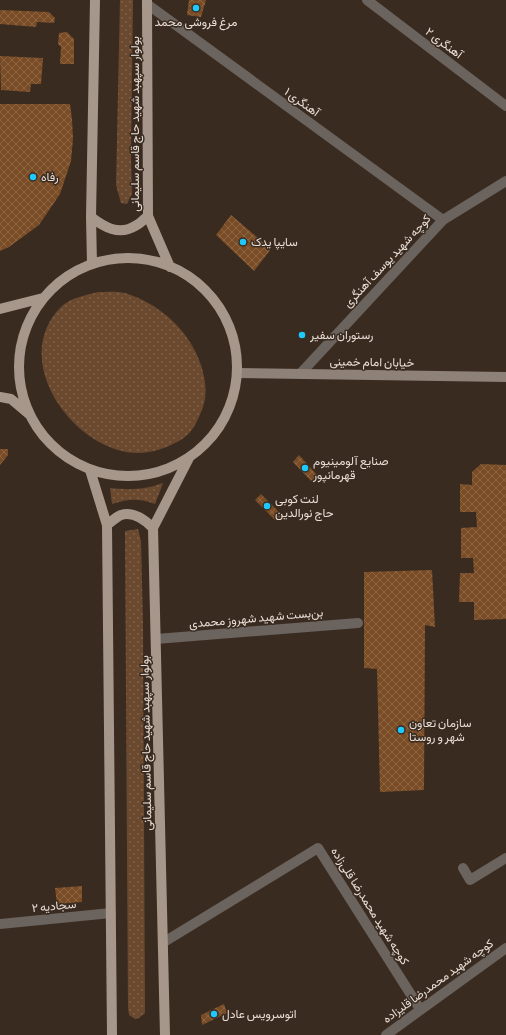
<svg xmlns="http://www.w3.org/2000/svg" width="506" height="1035" viewBox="0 0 506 1035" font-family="'Alegreya Sans',Vazirmatn,sans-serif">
<defs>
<pattern id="grass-dots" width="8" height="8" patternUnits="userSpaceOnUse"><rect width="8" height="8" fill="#6b492f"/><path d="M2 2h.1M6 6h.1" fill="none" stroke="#80634c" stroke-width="1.8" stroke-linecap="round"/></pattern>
<pattern id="building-cross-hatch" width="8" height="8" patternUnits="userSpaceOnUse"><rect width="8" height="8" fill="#794c26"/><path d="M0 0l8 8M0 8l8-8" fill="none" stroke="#8c6545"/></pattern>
</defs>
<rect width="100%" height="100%" fill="#3a2b20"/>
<path fill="url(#grass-dots)" d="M120 0H133L131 157 132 194 127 204 121 203 116 185Z
M98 292C106 292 117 291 125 293 160 304 189 330 201 365 206 381 208 397 201 412 196 425 190 436 177 442 161 451 140 456 122 451 65 438 11 355 62 306 71 298 86 295 98 292Z
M163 483 155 504C138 498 129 499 112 504L110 488C129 490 144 490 163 483Z
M138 529 141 541 143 625 145 1013 139 1018 135 1019 129 1015 128 1008 125 531Z"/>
<path fill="url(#building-cross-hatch)" d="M189 0H206L201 17 187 15Z
M0 10 49 12 55 18 54 23 37 22 36 27 0 24Z
M67 32 74 39V64H60L61 47 58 44 59 33Z
M0 56 43 58 41 84H31L30 92 1 90Z
M0 104H70L72 119 73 139 71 161 60 194 39 225 9 247 0 251Z
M231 215 271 249 254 271 216 235Z
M0 449H8V455L0 465Z
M299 455 317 475 311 481 293 462Z
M481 464 506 465V619L474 620V602H459L460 573H474L473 558H461V528L477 527 476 512H460V484L472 485V472Z
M261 494 286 519 275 520 255 500Z
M432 570 435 627 425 625 424 790 380 792 377 669 364 668V572Z
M82 886V902L57 904 55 888Z
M224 1004 227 1013 202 1025 201 1015Z"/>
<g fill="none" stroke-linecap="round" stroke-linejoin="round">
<path stroke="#6b635e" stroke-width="10" d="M367 0 506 106
M147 4 443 220
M300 374 443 220 506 181
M156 639 358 623
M463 868 470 880 506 858
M0 924 111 913
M164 942 318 848 420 1009
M386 1035 506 948"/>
<path stroke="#8d8178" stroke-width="10" d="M237 373 506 377"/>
<path stroke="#a7978b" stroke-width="10" d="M147 0 148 216 170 267
M91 217C104 227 119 236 135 226 140 224 144 219 148 216
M19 367a109 109 0 1 1 218 0a109 109 0 1 1-218 0Z
M92 264 91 217 95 0
M0 309 43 298
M0 397 11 399 30 415
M90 470 107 525 112 1035
M107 525C111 522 116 517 121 515 134 511 145 520 153 528
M165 1035 153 528 189 458"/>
</g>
<g fill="#1dc9fd" stroke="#3a2b20" stroke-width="1.5">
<circle cx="196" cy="8" r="4"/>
<circle cx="33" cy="177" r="4"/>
<circle cx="243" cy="242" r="4"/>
<circle cx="302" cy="335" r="4"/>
<circle cx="305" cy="468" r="4"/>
<circle cx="267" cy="506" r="4"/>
<circle cx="401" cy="730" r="4"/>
<circle cx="214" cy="1014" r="4"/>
</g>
<g text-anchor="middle" stroke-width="3" stroke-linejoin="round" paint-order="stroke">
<g font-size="12" fill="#e8ded6" stroke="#3a2b20" text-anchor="start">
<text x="196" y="26" text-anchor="middle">مرغ فروشی محمد</text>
<text x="41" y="181">رفاه</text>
<text x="251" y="246">سایپا یدک</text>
<text x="310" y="339">رستوران سفیر</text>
<text x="313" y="465">صنایع آلومینیوم<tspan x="313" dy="14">قهرمانپور</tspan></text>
<text x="275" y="503">لنت کوبی<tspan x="275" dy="14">حاج نورالدین</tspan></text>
<text x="409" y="727">سازمان تعاون<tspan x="409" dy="14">شهر و روستا</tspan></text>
<text x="222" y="1018">اتوسرویس عادل</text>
</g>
<g font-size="12" fill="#e8ded6" stroke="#3a2b20">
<text transform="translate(444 43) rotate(37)" y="4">آهنگری ۲</text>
<text transform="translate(302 102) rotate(36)" y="4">آهنگری ۱</text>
<text transform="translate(135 124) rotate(-90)" y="4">بولوار سپهبد شهید حاج قاسم سلیمانی</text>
<text transform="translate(387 261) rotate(-47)" y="4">کوچه شهید یوسف آهنگری</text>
<text transform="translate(372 362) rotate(1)" y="4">خیابان امام خمینی</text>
<text transform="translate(256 618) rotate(-5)" y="4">بن‌بست شهید شهروز محمدی</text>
<text transform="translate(146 743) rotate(-91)" y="4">بولوار سپهبد شهید حاج قاسم سلیمانی</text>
<text transform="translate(54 906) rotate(-6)" y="4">سجادیه ۲</text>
<text transform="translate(370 906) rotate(58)" y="4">کوچه شهید محمدرضا قلی‌زاده</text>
<text transform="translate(438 981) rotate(-36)" y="4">کوچه شهید محمدرضا قلیزاده</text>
</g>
</g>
</svg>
